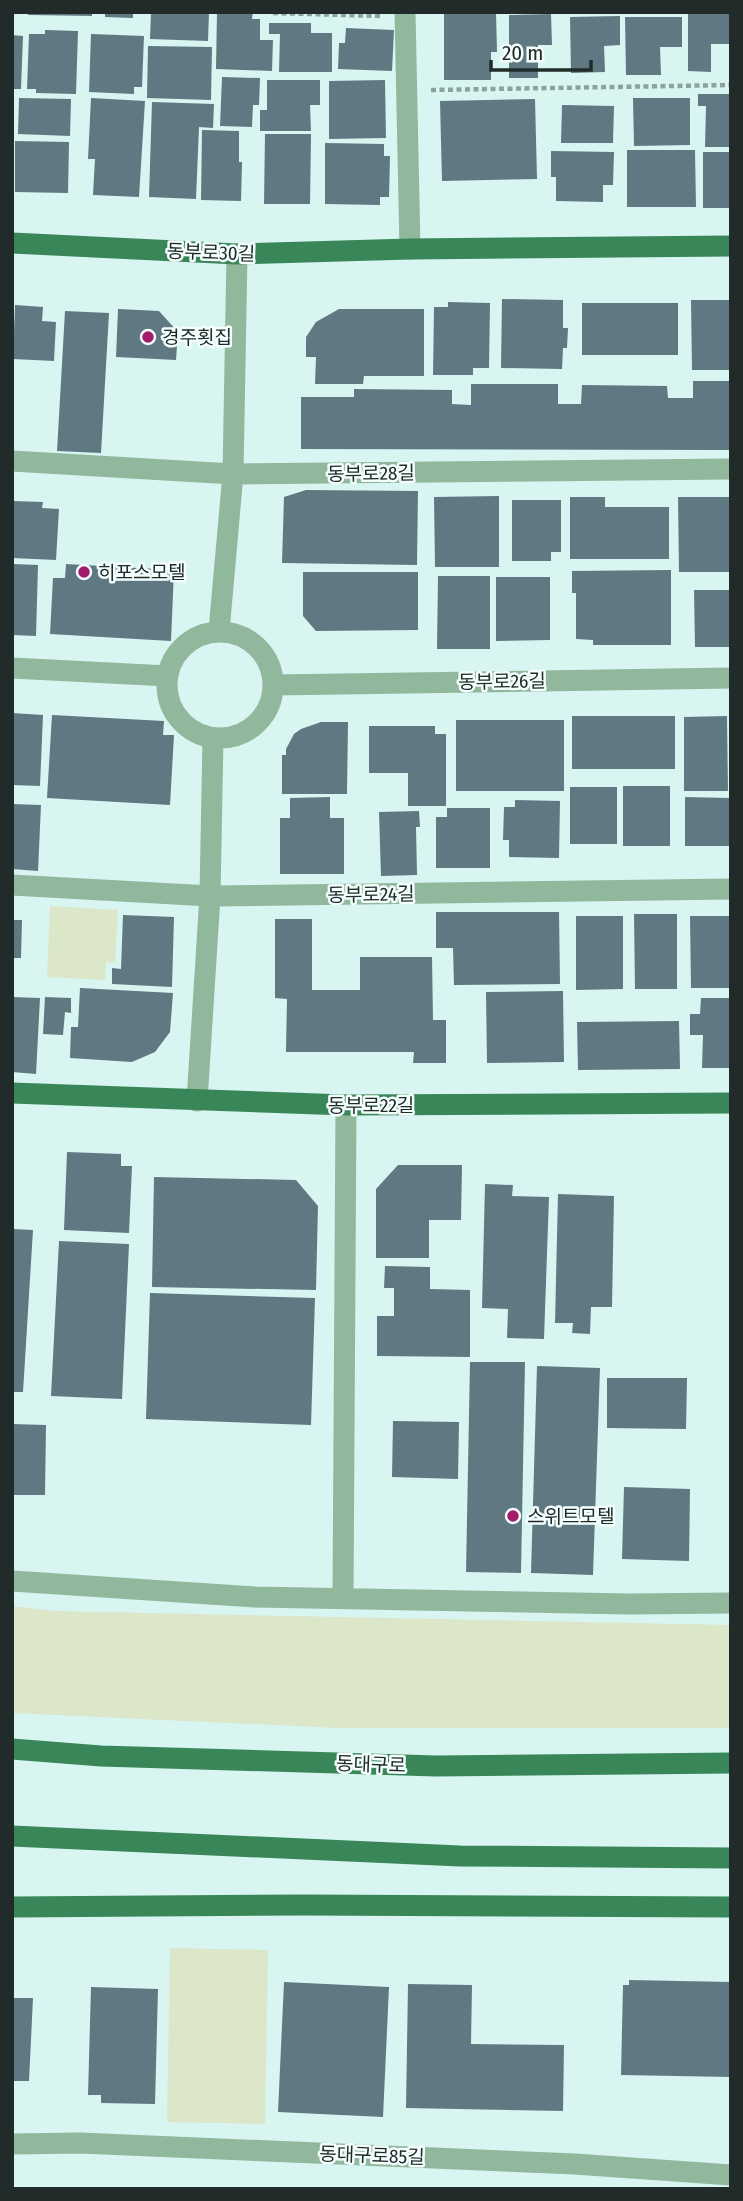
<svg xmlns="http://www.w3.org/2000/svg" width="743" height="2201" viewBox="0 0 743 2201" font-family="'Fira Sans Condensed','Noto Sans KR',sans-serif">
<rect width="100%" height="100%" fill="#d8f5f2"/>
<path fill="#dce6c9" d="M50 906 118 910 115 963 106 962 105 980 47 977Z
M12 1606 54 1611 731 1625V1728H340L12 1713Z
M170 1948 268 1950 265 2124 167 2122Z"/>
<path fill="#607881" d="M28 12H92V16L28 15Z
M105 12H133V18L105 17Z
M151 12H209L208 41 150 39Z
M217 12H253L252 19H260V40H273L272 71 216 69Z
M444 12H496L497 52H491V80H444Z
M688 12H731V44H711V72L688 71Z
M551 14 552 45H538V78H509V15Z
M620 16V45L604 46 605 72 571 73 570 17Z
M625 17H682V47H660L661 75H626Z
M269 23H311V33H332V72H279L280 34H269Z
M346 28 394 30 392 71 338 69 339 43H345Z
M45 30 78 31 76 94 36 93V89H27L29 34H45Z
M91 34 144 36 142 87H134V94L89 92Z
M12 35 23 36 21 89H12Z
M148 46 212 47 211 100 147 98Z
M222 77 260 78 259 105H253L252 127 220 126Z
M267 80H320V105H310L311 131H260V110H267Z
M385 80 386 138 329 139V81Z
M698 94H731V147H705L706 106H698Z
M19 98 71 99 70 136 18 134Z
M91 98 145 101 139 197 93 195 95 159H88Z
M633 98H690V145L634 146Z
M535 99 537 179 442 181 440 101Z
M152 102 214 104 213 128 199 127 196 199 149 197Z
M562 105 614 106 613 143H561Z
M202 130 239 131V162H242L241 201 201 200Z
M265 134H311L310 204H264Z
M15 141 69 142 68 193 15 192Z
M325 143 384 144V156H390L389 197H380V205L325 204Z
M627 150H695L696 207H627Z
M551 151 614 152 613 185H603V202L556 201V177H551Z
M703 152H731V208H703Z
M502 299 563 300V328H568L567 348H563L562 369 501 368Z
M691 300H731V370H692Z
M448 302 490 303 489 368H473V375H433L434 307H448Z
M582 303H678V355H582Z
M15 305 43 307 42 321 56 322 54 361 13 359Z
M118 309 159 311 178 332 176 360 116 357Z
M339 309H424V376H364L363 384H315L316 357H306V337L316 322Z
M65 311 109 313 101 453 57 451Z
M693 381H731V450L301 449V397H354V389L452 390V404L471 405V384H558V404H581L582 385 667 386 668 398H693Z
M306 490 418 491 417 565 282 563 284 497Z
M499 496V567H435L434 497Z
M570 497H605V507H669V559H570Z
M678 497H729V572H679Z
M512 500H561V552H551V561H512Z
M12 501 43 502 42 508 59 509 56 560 12 558Z
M12 564 38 565 36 636 12 635Z
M66 564 174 570 171 641 50 634 53 578H65Z
M671 570V645H593V640L576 639V593H572V571Z
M303 572H418V630L316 631 303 616Z
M438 576H490V649H437Z
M496 577H550V640L496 641Z
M694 590H731V647H695Z
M12 713 43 715 40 786 12 785Z
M52 715 164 721 163 735H174L170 805 47 798Z
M572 716H675V769H572Z
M727 716 728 791H684V717Z
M456 720H564V791H456Z
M321 722H348L347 794H282V755H286V749L294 734 301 729Z
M369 726H435V734H446V806H408V773H369Z
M623 786H670V846H623Z
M570 787H617V844H570Z
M330 797V818H344V874H280V818H290V798Z
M685 797 731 798V846H685Z
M515 800 560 801 559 858 509 857V840H503L504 807H515Z
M12 804 41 805 38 871 12 869Z
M447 808H490V868H436V817H447Z
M419 811 420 827H416L417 875 381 876 379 812Z
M436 912H559L560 984 454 985 453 948H436Z
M634 914H677V989H635Z
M123 915 174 917 172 987 112 984V968L121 969Z
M576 916H623V989L576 990Z
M690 916H731V988H691Z
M275 919H312V990H360V957H432L433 1020H446V1063H413L414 1052H286L287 999 275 998Z
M12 920H22L21 958H12Z
M80 988 173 993 170 1032 155 1052 132 1062 70 1058 71 1027H78Z
M563 991 564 1062 487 1063 486 992Z
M12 997 40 998 36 1074 12 1072Z
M45 997 71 998V1013L65 1012 63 1035 43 1034Z
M701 998H731V1068H702L703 1035H690V1014H700Z
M679 1021 680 1069 578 1070 577 1022Z
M67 1152 121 1154V1166H132L129 1233 64 1230Z
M398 1165H462L461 1220H429V1258H376V1189Z
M154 1177 296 1180 318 1206 316 1290 152 1287Z
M485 1184 513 1185 512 1196 549 1197 544 1339 507 1338 508 1309 482 1308Z
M558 1194 614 1196 612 1307H591L590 1334 572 1333 573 1323H555Z
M12 1229 33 1230 23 1392H12Z
M59 1241 129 1244 122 1399 51 1396Z
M385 1266 430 1267V1289L470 1290V1357L377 1356V1316H394V1288H384Z
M150 1293 315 1298 311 1425 146 1419Z
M470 1362H525L521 1573 466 1572Z
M537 1366 600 1368 593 1575 531 1573Z
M607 1378H687L686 1429 607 1428Z
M393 1421 459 1422 458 1479 392 1477Z
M12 1424 46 1425 45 1495H12Z
M624 1487 690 1489 689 1561 622 1559Z
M629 1980 731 1982V2077L621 2075 623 1985H629Z
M284 1982 389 1987 383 2117 278 2112Z
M408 1984 472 1985 471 2044 564 2045 563 2111 406 2108Z
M91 1987 158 1989 155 2104 101 2103V2095H88Z
M12 1998H33L29 2081H12Z"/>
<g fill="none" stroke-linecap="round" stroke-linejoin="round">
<path stroke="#8ca29f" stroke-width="4.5" stroke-dasharray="5 3.5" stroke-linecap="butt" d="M273 13 380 16
M431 90 731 85"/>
<path stroke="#91b79c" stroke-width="21" d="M405 12 410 249
M12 461 233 474 731 469
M219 631 233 474 237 254
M167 685a53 53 0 1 1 106 0a53 53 0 1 1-106 0Z
M12 668 168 676
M274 685 731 678
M12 885 210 896 731 889
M197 1101 210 896 213 738
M12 1581 255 1597 630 1604 731 1603
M343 1598 346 1105
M12 2144 80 2143 575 2164 731 2175"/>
<path stroke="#398658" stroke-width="21" d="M12 243 237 254 410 249 731 246
M12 1093 346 1105 731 1103
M12 1749 101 1756 436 1766 731 1763
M12 1836 460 1856 731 1858
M12 1907 304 1905 731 1907"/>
</g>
<g fill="#a21c69" stroke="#f3fefd" stroke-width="2.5">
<circle cx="148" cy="337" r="7"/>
<circle cx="84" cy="572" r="7"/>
<circle cx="513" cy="1516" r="7"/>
</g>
<g text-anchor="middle" stroke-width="5" stroke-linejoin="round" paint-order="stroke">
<g font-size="19" fill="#212c2a" stroke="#f3fefd">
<text transform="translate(211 252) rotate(2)" y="7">동부로30길</text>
<text transform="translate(371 473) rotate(-1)" y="7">동부로28길</text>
<text transform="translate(502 681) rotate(-1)" y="7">동부로26길</text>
<text transform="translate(371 894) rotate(-1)" y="7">동부로24길</text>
<text x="371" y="1112">동부로22길</text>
<text transform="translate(371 1764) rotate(2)" y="7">동대구로</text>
<text transform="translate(372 2155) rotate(2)" y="7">동대구로85길</text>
</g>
<g font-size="19" fill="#212c2a" stroke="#f3fefd" text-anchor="start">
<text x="162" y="344">경주횟집</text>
<text x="98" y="579">히포스모텔</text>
<text x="527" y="1523">스위트모텔</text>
</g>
</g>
<rect width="743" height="2201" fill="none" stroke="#212c2a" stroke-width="28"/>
<path d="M491 60v10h100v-10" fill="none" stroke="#212c2a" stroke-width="3.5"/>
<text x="502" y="60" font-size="21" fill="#212c2a" stroke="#f3fefd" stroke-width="5" paint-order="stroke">20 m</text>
</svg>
